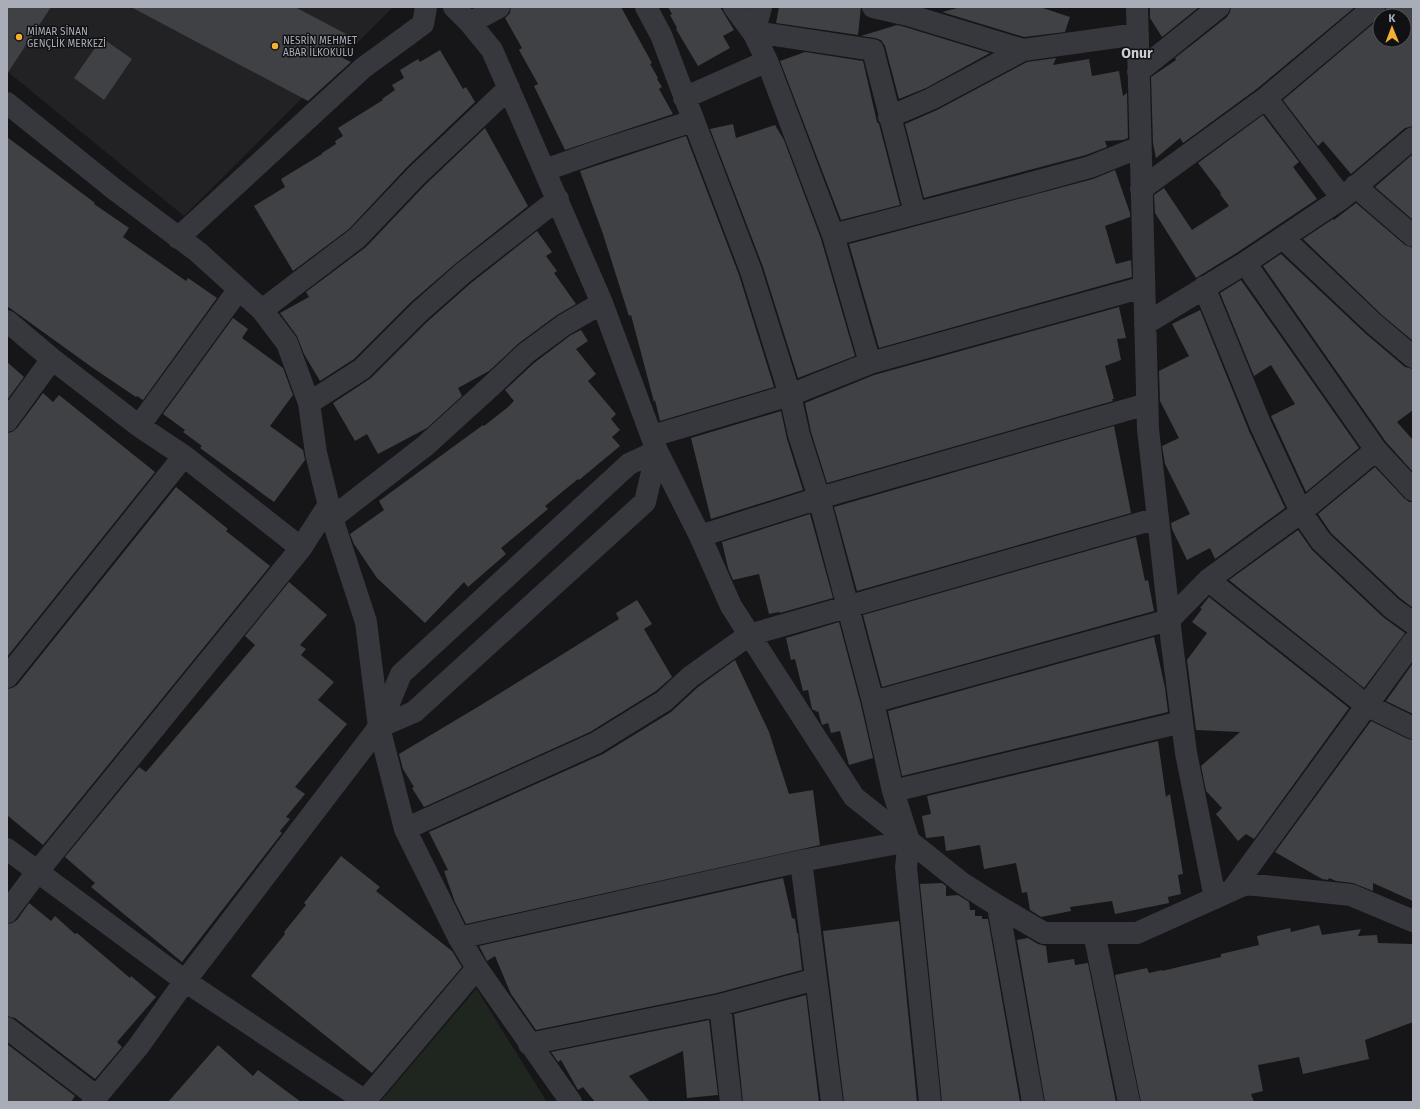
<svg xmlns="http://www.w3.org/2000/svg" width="1420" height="1109" viewBox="0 0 1420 1109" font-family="'Fira Sans',sans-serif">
<rect width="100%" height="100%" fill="#161618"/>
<path fill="#222225" d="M50 7H393L184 216 8 72Z"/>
<path fill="#1e261f" d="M476 988 547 1102H380L476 989Z"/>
<path fill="#404145" d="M7 7H51L7 74Z
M131 7H295L350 36 339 56 351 62 308 101Z
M511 7H621L652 63 650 64 658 78 657 79 662 87 659 89 673 114 565 150 534 86 538 84 519 50 522 48 505 18 510 13Z
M668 7H720L734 30 723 36 730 48 698 66 676 29 677 28 670 15 672 14Z
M779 7H861L858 35 776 23Z
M961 7H1040L1070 17 1065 32 1024 37 942 12Z
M1150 7H1199L1162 37 1150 18Z
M1231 7H1355L1258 88 1183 143 1180 138 1156 158 1153 143 1151 77 1176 60 1175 58 1227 17 1230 12Z
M1386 7H1413V126L1405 128 1351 174 1323 141 1318 146 1283 100 1380 18V40H1404V16H1383L1386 12Z
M897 25 905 27 990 53 926 88 899 99 885 46 881 40 875 38 861 36Z
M102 38 132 59 104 100 74 78Z
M440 50 463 89 466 87 475 102 407 167 349 229 293 271 254 206 285 187 281 179 322 154V153L336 144 335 141 343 136 338 128 383 100 382 99 395 90 392 85 404 78 400 70 418 59 420 62Z
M805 52 863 61 877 122 879 124 900 205 841 220 780 61Z
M1056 58 1053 65 1089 59 1092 76 1119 71 1123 96 1127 93 1128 138 1123 140 1105 141 1107 147 1086 155 924 198 905 124 937 110 1027 62Z
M1263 115 1299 162 1293 167 1317 199 1238 252 1196 278 1155 213 1154 195 1164 188 1192 230 1229 206 1220 194 1221 193 1198 163Z
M733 124 736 138 775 125 784 140 821 239 855 356 798 378 763 267 710 129Z
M485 128 528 206 455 264 410 303 354 359 320 381 304 354 297 336 280 313 309 297 306 292 366 247 425 185Z
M686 136 739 275 774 387 660 421 655 400 654 402 631 315 629 316 603 234 580 171Z
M7 137 95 203 94 204 129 228 123 237 186 281 188 278 217 298 143 400 137 396 136 397 93 368 7 306Z
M1413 154V220L1375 187Z
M1115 170 1130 213V217L1105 226 1116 264 1131 260 1132 277 879 348 849 244 1093 179Z
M1356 203 1405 245 1413 248V341L1382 315 1303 239 1333 219 1334 220Z
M537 231 552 252 546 256 557 271 554 273 576 304 557 315 519 343 489 371 458 388 462 396 427 428 378 454 367 434 355 441 333 403 371 378 428 321 471 283Z
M1281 254 1366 334 1405 367 1413 369V410L1397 422 1413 440V472L1386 442 1263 266Z
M1241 280 1359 448 1306 492 1271 416 1295 404 1271 365 1254 376 1220 293Z
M1119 307 1126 338 1117 339 1121 360 1105 366 1114 399H1112L1113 401 827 483 811 432 805 403 874 375Z
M1200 310 1249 431 1285 508 1215 559 1210 548 1187 560 1172 529 1171 523 1190 514 1165 464 1162 446 1179 438 1160 401 1159 371 1189 356 1172 324Z
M233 318 248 329 242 338 283 368 293 395 270 426 303 450 305 460 274 502 200 448 202 446 183 432 185 430 163 414Z
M581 330 588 341 576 349 596 374 588 381 616 414 611 419 620 430 612 437 620 446 579 480 578 479 545 506 548 509 501 548 506 554 468 587 464 582 425 623 377 578 354 544 350 534 384 510 379 501 483 425 484 426 508 407 514 401 505 390 534 363 571 335Z
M7 362 24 377 7 400Z
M43 393 53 402 59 395 155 472 7 657V433L12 432 17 428Z
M781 411 787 439 803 490 711 519 691 438Z
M1114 426 1131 513 857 591 834 507Z
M1375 467 1404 498 1409 502H1413V608L1400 598 1331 533 1318 514Z
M176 487 228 529 226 531 270 566 43 845 7 815V689L12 688 17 685Z
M810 514 833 598 780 613 779 612 769 614 759 574 733 580 728 568 722 542Z
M1298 530 1312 550 1383 617 1405 633 1364 688 1229 580Z
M1136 537 1145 581 1148 580 1154 611 882 687 863 615Z
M289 582 327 615 300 645 306 649 301 655 334 682 318 700 347 724 295 787 305 794 286 817 290 819 280 831 282 833 182 962 91 887 95 883 65 857 139 767 146 772 255 645 245 636Z
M1209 597 1349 708 1254 839 1246 834 1238 841 1216 814 1222 808 1206 791 1201 766 1240 732 1196 730 1187 660 1207 633 1192 622 1202 609 1200 608Z
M637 600 652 624 644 629 672 677 656 691 590 732 424 807 412 788 414 787 403 769 399 754 481 705 619 619 616 613Z
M839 622 861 705 873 758 849 765 840 731 831 733 828 723 822 725 818 711 816 712 815 710H813L812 709 808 690 803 691 795 659 791 660 786 638Z
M1154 637 1165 688 1168 712 902 776 888 711Z
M735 660 769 732 789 794 813 790 820 845 466 924 455 902 444 871 448 870 429 832 603 754 671 712 698 687Z
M1413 663V714L1386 701Z
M1371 721 1408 739 1413 740V901L1373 883V891L1353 883 1336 881 1329 878 1328 880 1322 879 1275 852Z
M1158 741 1166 797 1170 794 1183 874 1178 875 1181 894 1168 897 1169 903 1115 914 1112 901 1070 907 1071 911 1041 917 1030 910 1027 892 1022 893 1016 863 984 869 980 845 946 851 944 836 926 838 922 816 931 814 927 796Z
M341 856 380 887 376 891 452 951 462 967 372 1073 251 976 285 934 284 932 306 905 304 903Z
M783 878 792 918 795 919 797 933H798L802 970 717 993 536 1030 511 994 495 956 487 961 479 946Z
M942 883 946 886V896L958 895 969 902 970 910H975V916H982V919H988L1020 1102H942L920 884Z
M29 903 51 921 55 916 75 934 77 933 130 978 131 976 156 997 117 1042 122 1047 95 1079 15 1018 7 1016V924L12 923 17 920Z
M899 921 917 1102H844L823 931Z
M1319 925 1322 935 1361 929 1358 936 1377 935 1378 943 1413 944V1022L1365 1040 1369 1059 1303 1074 1299 1057 1258 1065 1263 1091 1251 1094 1254 1102H1141L1115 975 1147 968 1149 973 1162 970V971L1221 957V954L1259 945 1257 936 1290 928 1291 932Z
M1028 938 1038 944 1046 946 1048 963 1074 959 1075 965 1088 963 1116 1102H1045L1017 940Z
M806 995 819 1102H743L734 1014Z
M709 1020 718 1095 687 1098 683 1051 629 1076 650 1102H595L583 1087 578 1090 561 1060 558 1062 551 1052Z
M7 1044 75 1096 71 1102H7Z
M218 1045 253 1076 258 1070 301 1102H168Z"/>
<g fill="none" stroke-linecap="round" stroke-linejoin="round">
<path stroke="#37383d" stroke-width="22" d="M454 7 470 23 492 50 602 303 657 451 700 536 731 606 854 797 962 883 998 906 1044 933H1137L1246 884 1351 895 1413 921
M646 7 661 35 751 271 790 395 799 435 819 498 873 702 893 791 909 841 906 867 930 1102
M734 7 754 34
M873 7 908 15 1023 50 1138 34
M1137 7 1148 429 1172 644 1186 753 1215 898
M470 23 499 7
M755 32 873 50 915 213
M767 61 833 235 870 363
M1138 72 1219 7
M684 98 767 61 754 34 761 7
M1266 98 1342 198
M7 103 114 189 198 252 262 310 287 343 309 403 316 453 332 518 366 622 379 727 405 829 459 938 477 968 571 1102
M889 117 931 99 1023 50
M545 170 602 150 693 121
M1355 186 1413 236
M1141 189 1266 98 1374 7
M833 235 1028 184 1090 167 1140 147
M178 238 363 68 423 24 426 7
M1283 238 1374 324 1413 357
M1245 263 1376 450 1413 490
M1204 287 1261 426 1301 512 1321 541 1392 608 1413 623
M262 310 357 238 416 176 509 88
M7 321 52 359 139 426 184 456 301 548
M1145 324 1245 263 1342 198 1413 138
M309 403 362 369 419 312 463 273 558 199
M7 421 52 359
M139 426 239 289
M652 436 790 395 870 363 1144 287
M332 518 425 446 491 386 526 353 564 325 602 303
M700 536 819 498 1147 404
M1208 580 1366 705 1413 728
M7 677 184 456
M873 702 1169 620 1208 580 1301 512 1376 450
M379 727 414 712 645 502 657 451
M893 791 1182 722
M405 829 596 743 664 701 690 677 749 635 1158 518
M7 849 185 981 365 1101
M801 861 832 1102
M1232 890 1413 642
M998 906 1033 1102
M7 912 38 871 301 548 328 506
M1094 933 1129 1102
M459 938 801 861 909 841
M720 1005 731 1102
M7 1028 97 1097
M529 1044 720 1005 816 979
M92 1102 138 1047 185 981 379 727 401 674 629 464 657 451
M364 1102 477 968"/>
</g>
<g fill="#f2b134" stroke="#111113" stroke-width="1.5">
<circle cx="19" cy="37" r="4"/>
<circle cx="275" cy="46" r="4"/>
</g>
<g text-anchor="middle" stroke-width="3" stroke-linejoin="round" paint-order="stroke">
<g font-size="10" fill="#a8adb8" stroke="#111113" text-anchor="start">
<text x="27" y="35">MİMAR SİNAN<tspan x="27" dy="12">GENÇLİK MERKEZİ</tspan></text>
<text x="283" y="44">NESRİN MEHMET<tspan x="283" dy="12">ABAR İLKOKULU</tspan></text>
</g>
<g font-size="14" font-weight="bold" fill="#c9ccd4" stroke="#111113">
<text x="1137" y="58">Onur</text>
</g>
</g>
<rect width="1420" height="1109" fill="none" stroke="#a8adb8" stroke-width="16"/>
<g transform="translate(1392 28) rotate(359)"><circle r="19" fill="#111113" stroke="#4d4f55"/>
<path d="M0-3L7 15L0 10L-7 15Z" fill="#f2b134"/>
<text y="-6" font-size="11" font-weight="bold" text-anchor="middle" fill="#a8adb8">K</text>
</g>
</svg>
